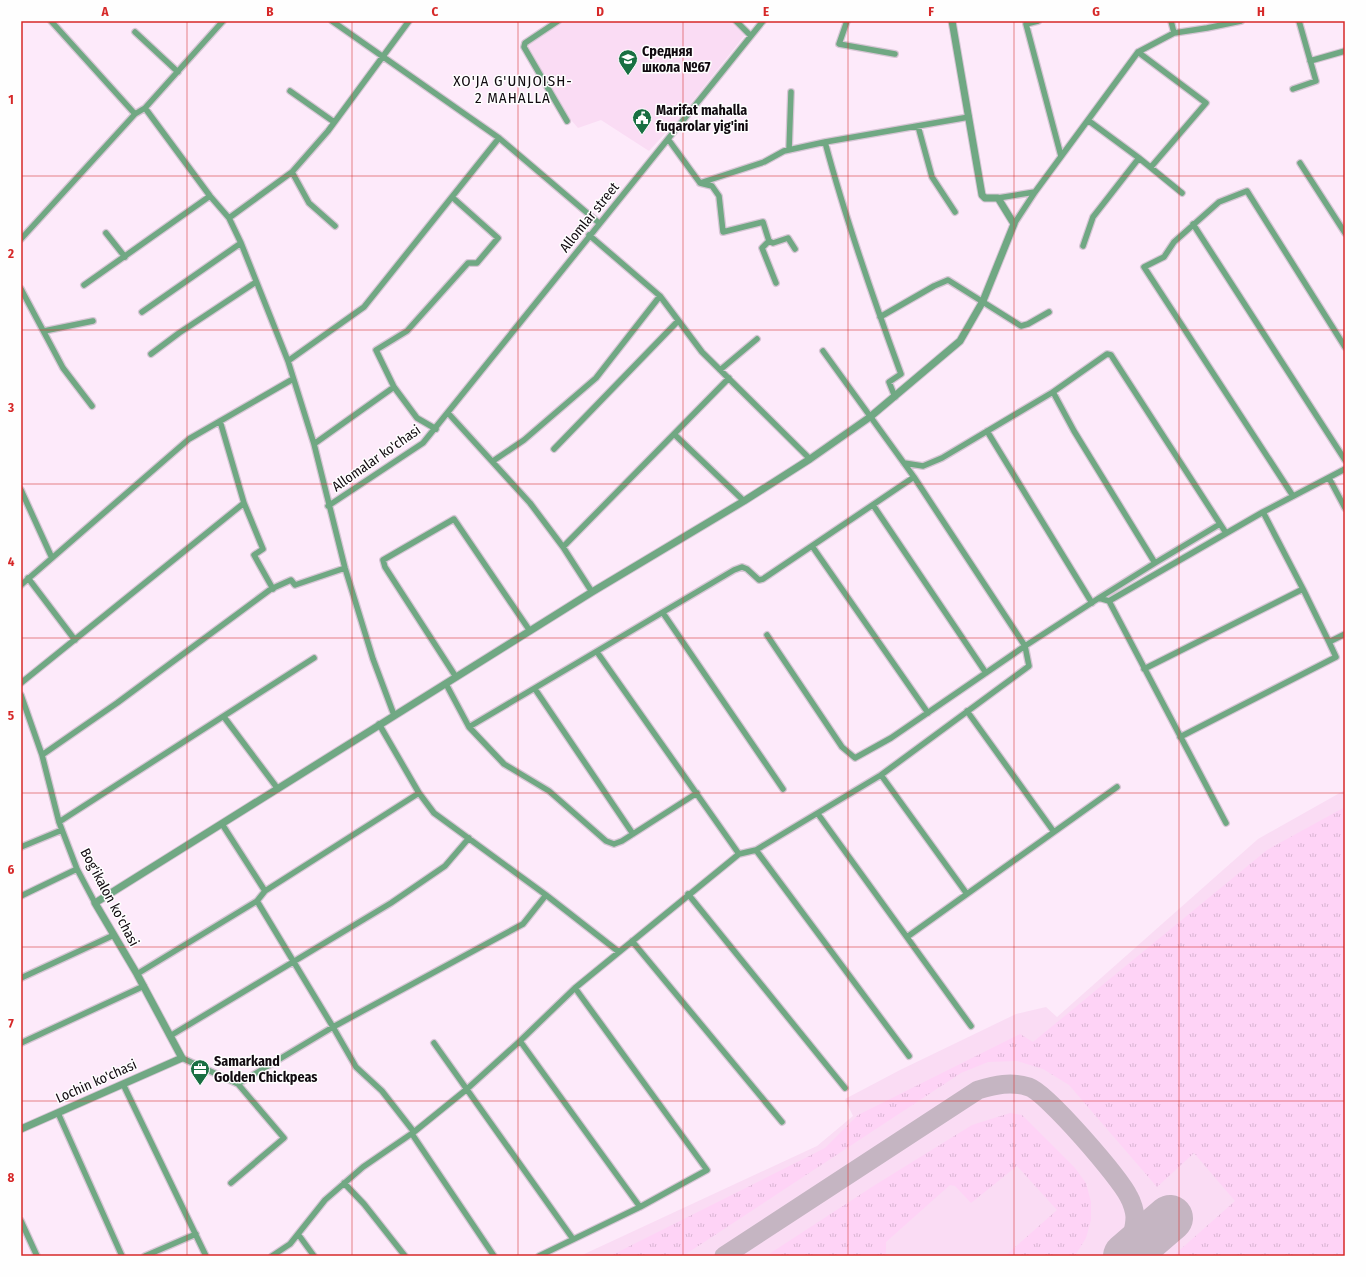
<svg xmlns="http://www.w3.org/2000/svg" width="1366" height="1277" viewBox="0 0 1366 1277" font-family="'Fira Sans Condensed',sans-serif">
<defs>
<pattern id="grass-tufts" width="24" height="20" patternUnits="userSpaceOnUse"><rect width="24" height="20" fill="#fed3f6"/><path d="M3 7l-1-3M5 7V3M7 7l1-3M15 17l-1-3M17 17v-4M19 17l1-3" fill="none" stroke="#d9b4d2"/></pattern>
</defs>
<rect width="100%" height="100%" fill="#fdeafa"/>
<path fill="#fadcf4" d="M561 21H731L745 35 680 117 649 151 601 120 578 128 566 114 526 45 543 36Z
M1345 790V1256H580L817 1146 853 1116 845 1099 900 1070 1016 1014 1046 1007 1057 1017 1258 839Z"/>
<path fill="url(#grass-tufts)" d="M1345 807V1256H1173L1235 1201 1194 1153 1157 1187 1069 1085 1043 1069 1017 1061 988 1062 961 1073 683 1256H610L825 1148 858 1115 1020 1034 1033 1042 1267 850Z
M1010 1113 1022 1115 1075 1168 1086 1183 1091 1202V1220L1086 1238 1075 1256H1005L1057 1210 1017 1166 971 1203 955 1186 950 1185 886 1242V1256H766L875 1185 972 1125Z"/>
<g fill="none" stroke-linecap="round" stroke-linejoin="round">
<path stroke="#c5b5c2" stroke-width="19" d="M724 1256 978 1090C995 1085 1011 1081 1029 1087 1047 1093 1120 1178 1129 1197 1132 1202 1135 1212 1135 1217 1135 1230 1130 1244 1126 1256"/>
<path stroke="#c5b5c2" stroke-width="46" d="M1126 1256 1170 1218"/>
<defs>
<path id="minor" d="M51 21 135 114
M332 21 499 138 599 223
M558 21 525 43 524 47 567 121
M736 21 751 36
M847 21 839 44 895 54
M1038 21 1026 24 1061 156
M1171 21 1174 33
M135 32 178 72
M1138 52 1206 103 1151 167
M1310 61 1345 51
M1293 89 1316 81 1299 21
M290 91 334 122
M145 108 210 196 229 218 241 243 288 361 314 444 345 568 373 659 394 715
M1089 121 1139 158 1182 193
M918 126 932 177 955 212
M668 139 700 183 764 162 784 151 825 142 969 117
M825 142C846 221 873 298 901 374L889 382 895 397
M789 150 791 92
M1300 163 1345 233
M292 172 309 203 335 226
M700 183 712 186 719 196 723 232 763 222 769 241 762 248 776 283
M998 198 1035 192 1138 52 1174 33 1207 28 1241 21
M229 218 292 172 328 131 409 21
M1014 224 1035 192
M1193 224 1345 460
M106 233 125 257
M589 235 660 296 702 352 810 459
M21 239 135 114 145 108 223 21
M769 241 773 243 788 238 795 249
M1083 246 1093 217 1139 158
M84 285 210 196
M21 289 63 368 92 406
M142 312 241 243
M880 317 934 286 948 280 1021 326 1028 324 1049 312
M44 331 93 321
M151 354 179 333 256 282
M288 361 364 307 499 138
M720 370 757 339
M1053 392 1074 431 1155 563 1099 598
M448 413 530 503 563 547 592 592
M436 429 417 418 394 387 376 350 407 331 468 263H477L498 238 452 197
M987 431 1092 603
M674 434 744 501
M314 444 394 387
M554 449 678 321
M493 461 524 440 596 378 660 296
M904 463 923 466 942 458 1053 392 1107 354 1111 355 1226 533
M1329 478 1345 508
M21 490 52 558
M1293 496 1144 267 1164 257 1174 242 1219 202 1247 191 1345 347
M244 503 263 549 254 555 273 589
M873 505 986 673
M328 506 423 443 763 21
M1263 512 1303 589
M812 546 928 713
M563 547 729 378
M1155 563 1220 524
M28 578 75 640
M21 585 189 439 293 379
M1109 601 1226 823
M663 613 783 789
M767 635 842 747 855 758 891 738 1025 646 1099 598 1109 601 1263 512 1345 469
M597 652 739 854
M1144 669 1303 589 1329 642
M456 677 385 567 383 560 454 519 530 631
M21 683 244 503 220 421
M446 684 469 727 504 764 549 791 606 841 614 844 622 841 697 793
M535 689 633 834
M21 695 42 755 59 822 77 869 95 903
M967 711 1054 832
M224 717 278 789
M379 724 419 793 434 813 546 895
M469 727 734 570 742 567 747 569 759 580 763 579 914 477
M1180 737 1336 657 1329 642 1345 634
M42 755 117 703 271 589 291 580 295 585 345 568
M881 775 967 894 1117 787
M818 814 971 1026
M59 822 314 658
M222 824 265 891 257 901 333 1027 523 924 546 895 619 952
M21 847 62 830
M756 850 909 1056
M265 891 419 793
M688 894 845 1088
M21 896 77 869
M907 937 967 894
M632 941 782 1122
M137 974 257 901
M21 978 114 935
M170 1036 391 903 445 866 469 838
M520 1041 640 1207
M21 1043 144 986
M434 1043 573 1239
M182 1058 238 1084 333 1027 356 1067 382 1091 414 1132 412 1134 494 1256
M123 1084 206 1256
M58 1113 122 1256
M231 1183 284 1138 238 1084
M344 1183 364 1204 405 1256
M21 1221 37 1256
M298 1234 314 1256
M145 1256 196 1234
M272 1256 290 1244 325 1200 363 1167 414 1132 467 1089 520 1041 575 988 739 854 756 850 881 775 1029 666 1025 646 914 477 823 351
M539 1256 640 1207 707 1170 575 988"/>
<path id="tertiary" d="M21 1129 182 1058 137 974 95 903 592 592 744 501 810 459 870 417 960 341 983 301 1014 224 998 198H985L982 195 952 21"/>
</defs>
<use href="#minor" stroke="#d7c6d5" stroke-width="8"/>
<use href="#tertiary" stroke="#d7c6d5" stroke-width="9"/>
<use href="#minor" stroke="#70a883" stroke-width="5.5"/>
<use href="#tertiary" stroke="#70a883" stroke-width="7"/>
</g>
<path fill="none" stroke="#d62828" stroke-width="1" stroke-opacity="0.55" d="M187 21V1256M352 21V1256M518 21V1256M683 21V1256M848 21V1256M1014 21V1256M1179 21V1256M21 176H1345M21 330H1345M21 484H1345M21 638H1345M21 793H1345M21 947H1345M21 1101H1345"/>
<defs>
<symbol id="school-pin" viewBox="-11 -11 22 30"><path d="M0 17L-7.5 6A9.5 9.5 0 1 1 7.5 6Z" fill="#196f42" stroke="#fefefe"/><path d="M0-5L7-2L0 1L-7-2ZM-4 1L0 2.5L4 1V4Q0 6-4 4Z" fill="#fff"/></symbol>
<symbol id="civic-pin" viewBox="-11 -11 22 30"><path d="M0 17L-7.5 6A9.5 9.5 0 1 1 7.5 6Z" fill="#196f42" stroke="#fefefe"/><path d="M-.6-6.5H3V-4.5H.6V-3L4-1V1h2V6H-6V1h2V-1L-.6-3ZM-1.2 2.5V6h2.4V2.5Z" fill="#fff"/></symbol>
<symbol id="office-pin" viewBox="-11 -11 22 30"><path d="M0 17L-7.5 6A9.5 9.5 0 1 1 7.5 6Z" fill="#196f42" stroke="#fefefe"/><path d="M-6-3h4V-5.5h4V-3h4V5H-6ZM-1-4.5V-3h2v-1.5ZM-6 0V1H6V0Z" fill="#fff"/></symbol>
</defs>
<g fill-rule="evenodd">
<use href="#school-pin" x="617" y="48" width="22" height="30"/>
<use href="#civic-pin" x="631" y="107" width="22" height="30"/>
<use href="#office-pin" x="189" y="1058" width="22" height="30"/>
</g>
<g text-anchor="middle" stroke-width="3" stroke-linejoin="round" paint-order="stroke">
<g font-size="14" font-weight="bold" fill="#110a10" stroke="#fefefe" text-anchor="start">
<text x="642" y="56">Средняя<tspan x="642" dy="16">школа №67</tspan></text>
<text x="656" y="115">Marifat mahalla<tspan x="656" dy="16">fuqarolar yig'ini</tspan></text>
<text x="214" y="1066">Samarkand<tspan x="214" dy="16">Golden Chickpeas</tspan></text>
</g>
<g font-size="14" fill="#110a10" stroke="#fefefe">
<text transform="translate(589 217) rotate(-51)" y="5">Allomlar street</text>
<text transform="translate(376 458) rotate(-35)" y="5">Allomalar ko'chasi</text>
<text transform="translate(110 897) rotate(62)" y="5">Bog'ikalon ko'chasi</text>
<text transform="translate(96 1081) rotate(-24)" y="5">Lochin ko'chasi</text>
</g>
<g font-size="15" letter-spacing="1" fill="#110a10" stroke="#fefefe">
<text x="513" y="86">XO'JA G'UNJOISH-<tspan x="513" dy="17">2 MAHALLA</tspan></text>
</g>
</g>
<rect width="1366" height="1277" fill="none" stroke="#fefefe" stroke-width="44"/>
<rect x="22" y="22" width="1322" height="1233" fill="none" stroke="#d62828" stroke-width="1.5"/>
<g font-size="13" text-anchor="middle" font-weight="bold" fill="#d62828">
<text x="105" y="16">A</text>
<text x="270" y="16">B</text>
<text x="435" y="16">C</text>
<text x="600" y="16">D</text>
<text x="766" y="16">E</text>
<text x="931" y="16">F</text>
<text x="1096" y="16">G</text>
<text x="1261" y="16">H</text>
<text x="11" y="104">1</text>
<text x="11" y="258">2</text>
<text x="11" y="412">3</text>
<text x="11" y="566">4</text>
<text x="11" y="720">5</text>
<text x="11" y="874">6</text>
<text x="11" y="1028">7</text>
<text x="11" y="1182">8</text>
</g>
</svg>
